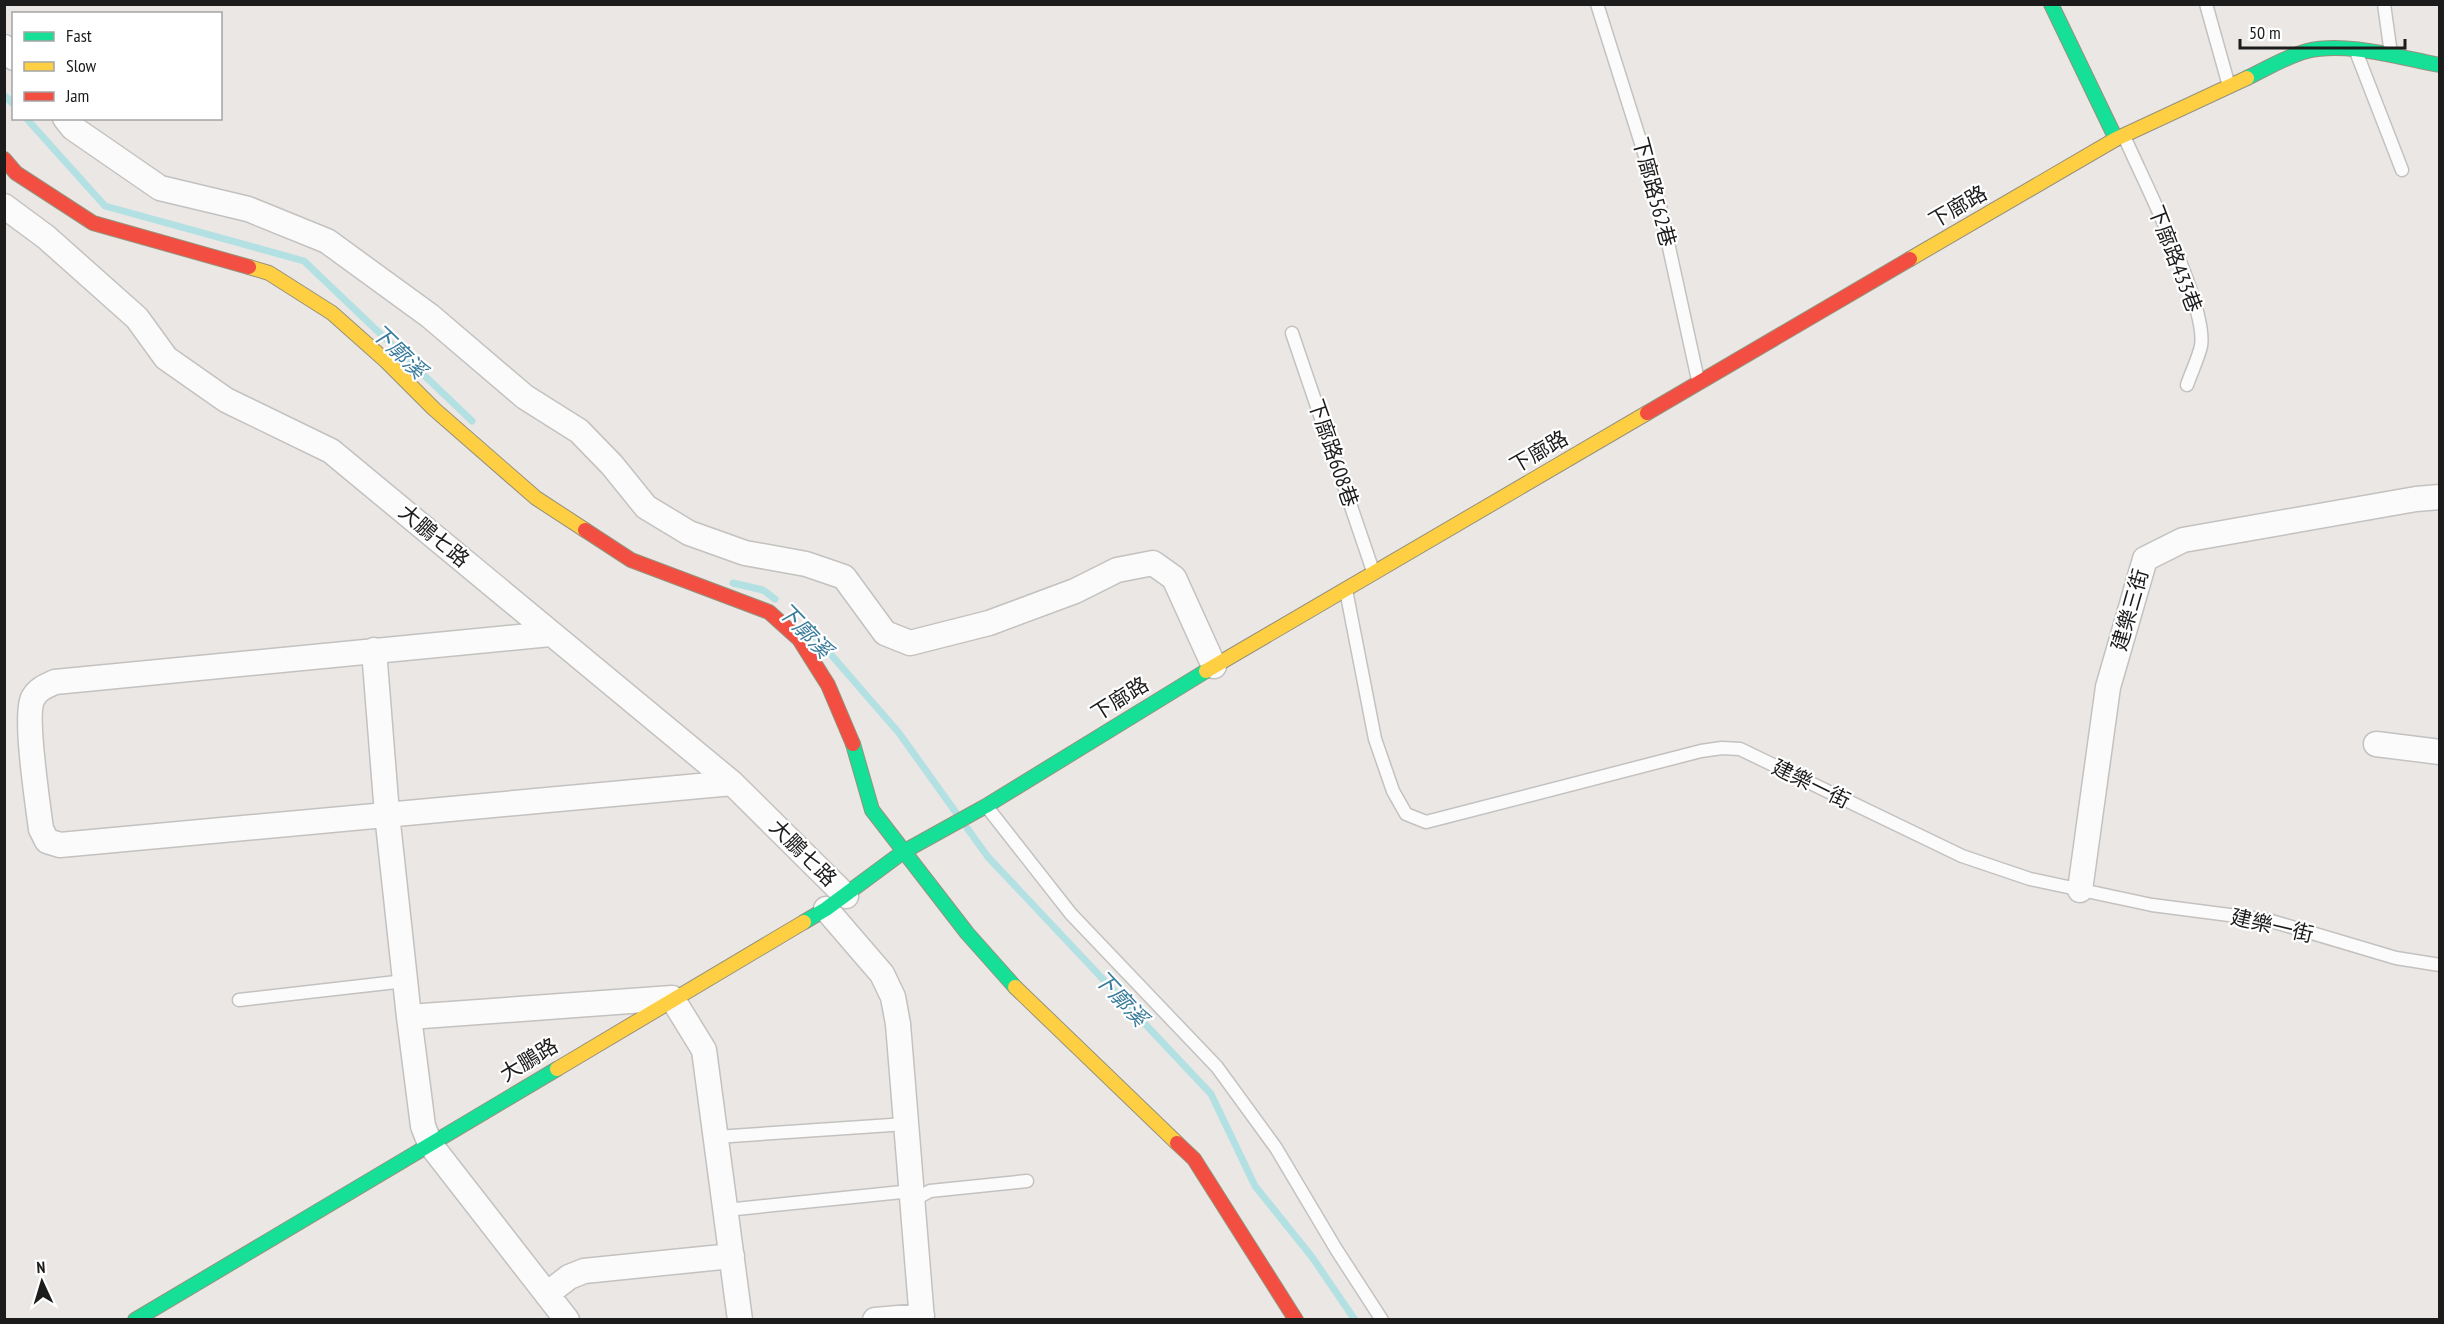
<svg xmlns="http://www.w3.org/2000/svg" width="2444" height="1324" viewBox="0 0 2444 1324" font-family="'PT Sans Narrow','Noto Sans TC',sans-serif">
<rect width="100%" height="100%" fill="#eae7e4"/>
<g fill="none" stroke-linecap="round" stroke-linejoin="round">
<path stroke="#b3e0e2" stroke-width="7" d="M4 95 14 105
M26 118 105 206 304 261 391 344
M406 358 472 421
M733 583 763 590 775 599
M814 635 899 733 957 814
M967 828 988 857 1211 1094 1255 1186 1312 1257 1355 1320"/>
<defs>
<path id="lane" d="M1597 4 1658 197 1698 380
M2206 4 2229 86
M2384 4 2391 54
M2357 54 2402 170
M2124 136C2142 178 2208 306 2201 346 2198 359 2191 373 2187 385
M1292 333 1373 571
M1346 590 1375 739 1393 791 1406 814 1426 822 1701 751 1722 748 1740 749 1962 856 2030 879 2152 905 2268 920 2396 958 2440 965
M987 807 1071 914 1217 1067 1276 1148 1336 1249 1382 1320
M239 1000 405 981
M716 1137 906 1124
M914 1204 921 1196 930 1191 1027 1181
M726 1210 912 1191"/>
<path id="street" d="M4 47 14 58
M65 118 73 128 160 188 248 209 327 241 430 316 525 397 579 431 612 465 646 507 689 533 745 553 806 564 844 577 885 633 910 643 989 623 1075 591 1117 570 1153 563 1174 578 1214 666
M4 206 46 237 137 318 166 358 226 400 331 451 732 783 846 896
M550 634 55 682C46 686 38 689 33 698 24 714 38 806 41 829L47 841 60 845 732 783
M374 650 387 814 409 1017 423 1126 430 1144 567 1320
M2376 744 2440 752
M2080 890 2108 687 2145 559 2183 540 2416 499 2440 497
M826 909 882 974 893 997 898 1024 922 1320
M409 1017 672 998 704 1050 740 1320
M547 1294 569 1277 584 1271 732 1256
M875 1320 922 1316"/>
<path id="fast" d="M2051 4 2116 139
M2247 78C2266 69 2287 56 2307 51 2346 41 2401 58 2440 65
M853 744 872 810 967 933 1015 987
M804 922 826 909 903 852 986 806 1206 671
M135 1320 557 1069"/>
<path id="slow" d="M1910 259 2116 139 2247 78
M249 267 269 273 332 313 386 361 434 409 536 498 585 530
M1206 671 1647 413
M1015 987 1177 1143
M557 1069 804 922"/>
<path id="jam" d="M4 159 16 173 93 223 249 267
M1647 413 1910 259
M585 530 631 560 769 612 799 639 828 685 853 744
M1177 1143 1194 1159 1296 1320"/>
</defs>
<use href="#lane" stroke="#c3c2c0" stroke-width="15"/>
<use href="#street" stroke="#c3c2c0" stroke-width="27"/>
<use href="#fast" stroke="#95927c" stroke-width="16"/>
<use href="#slow" stroke="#95927c" stroke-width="16"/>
<use href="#jam" stroke="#95927c" stroke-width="16"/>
<use href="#lane" stroke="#fcfbfb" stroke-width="12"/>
<use href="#street" stroke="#fcfbfb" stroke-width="24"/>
<use href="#fast" stroke="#16e098" stroke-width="14"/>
<use href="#slow" stroke="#ffcf43" stroke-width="14"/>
<use href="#jam" stroke="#f24e42" stroke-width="14"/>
</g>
<g text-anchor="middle" stroke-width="4.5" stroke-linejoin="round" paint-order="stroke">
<g font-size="21" fill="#1c1c1c" stroke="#fff">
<text transform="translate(1654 192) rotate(75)" y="7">下廍路562巷</text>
<text transform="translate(1958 207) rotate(-30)" y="7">下廍路</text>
<text transform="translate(2175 259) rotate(69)" y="7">下廍路433巷</text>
<text transform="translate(1539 452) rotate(-30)" y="7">下廍路</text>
<text transform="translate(1333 453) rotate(71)" y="7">下廍路608巷</text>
<text transform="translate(434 536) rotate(40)" y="7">大鵬七路</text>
<text transform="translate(2130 610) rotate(-74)" y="7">建樂三街</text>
<text transform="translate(1120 699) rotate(-32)" y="7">下廍路</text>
<text transform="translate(1811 784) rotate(26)" y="7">建樂一街</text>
<text transform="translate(803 853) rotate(45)" y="7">大鵬七路</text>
<text transform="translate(2272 926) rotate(13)" y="7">建樂一街</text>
<text transform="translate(529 1060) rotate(-31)" y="7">大鵬路</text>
</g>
<g font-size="22" font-style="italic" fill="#397b9b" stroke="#fff">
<text transform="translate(399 351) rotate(44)" y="8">下廓溪</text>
<text transform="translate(805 630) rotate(46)" y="8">下廓溪</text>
<text transform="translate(1121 998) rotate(47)" y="8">下廓溪</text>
</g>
</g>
<rect width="2444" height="1324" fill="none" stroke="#1c1c1c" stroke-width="12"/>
<rect x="12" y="12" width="210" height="108" fill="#ffffff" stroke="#a4a4a4" stroke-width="1.5"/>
<rect x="24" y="32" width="30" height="9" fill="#16e098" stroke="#a4a4a4" stroke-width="1.5"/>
<text x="66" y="42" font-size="18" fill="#1c1c1c">Fast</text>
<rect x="24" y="62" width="30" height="9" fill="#ffcf43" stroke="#a4a4a4" stroke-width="1.5"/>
<text x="66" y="72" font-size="18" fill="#1c1c1c">Slow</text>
<rect x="24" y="92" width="30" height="9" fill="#f24e42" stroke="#a4a4a4" stroke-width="1.5"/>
<text x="66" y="102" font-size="18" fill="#1c1c1c">Jam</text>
<g transform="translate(42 1282) rotate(356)" stroke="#ffffff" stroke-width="4.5" paint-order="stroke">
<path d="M0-4.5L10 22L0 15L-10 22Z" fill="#1c1c1c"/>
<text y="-9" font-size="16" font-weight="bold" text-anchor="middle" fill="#1c1c1c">N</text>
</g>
<path d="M2240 39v9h165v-9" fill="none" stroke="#1c1c1c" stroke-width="3"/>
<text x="2249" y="39" font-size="18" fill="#1c1c1c" stroke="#ffffff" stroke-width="4.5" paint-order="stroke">50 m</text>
</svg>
